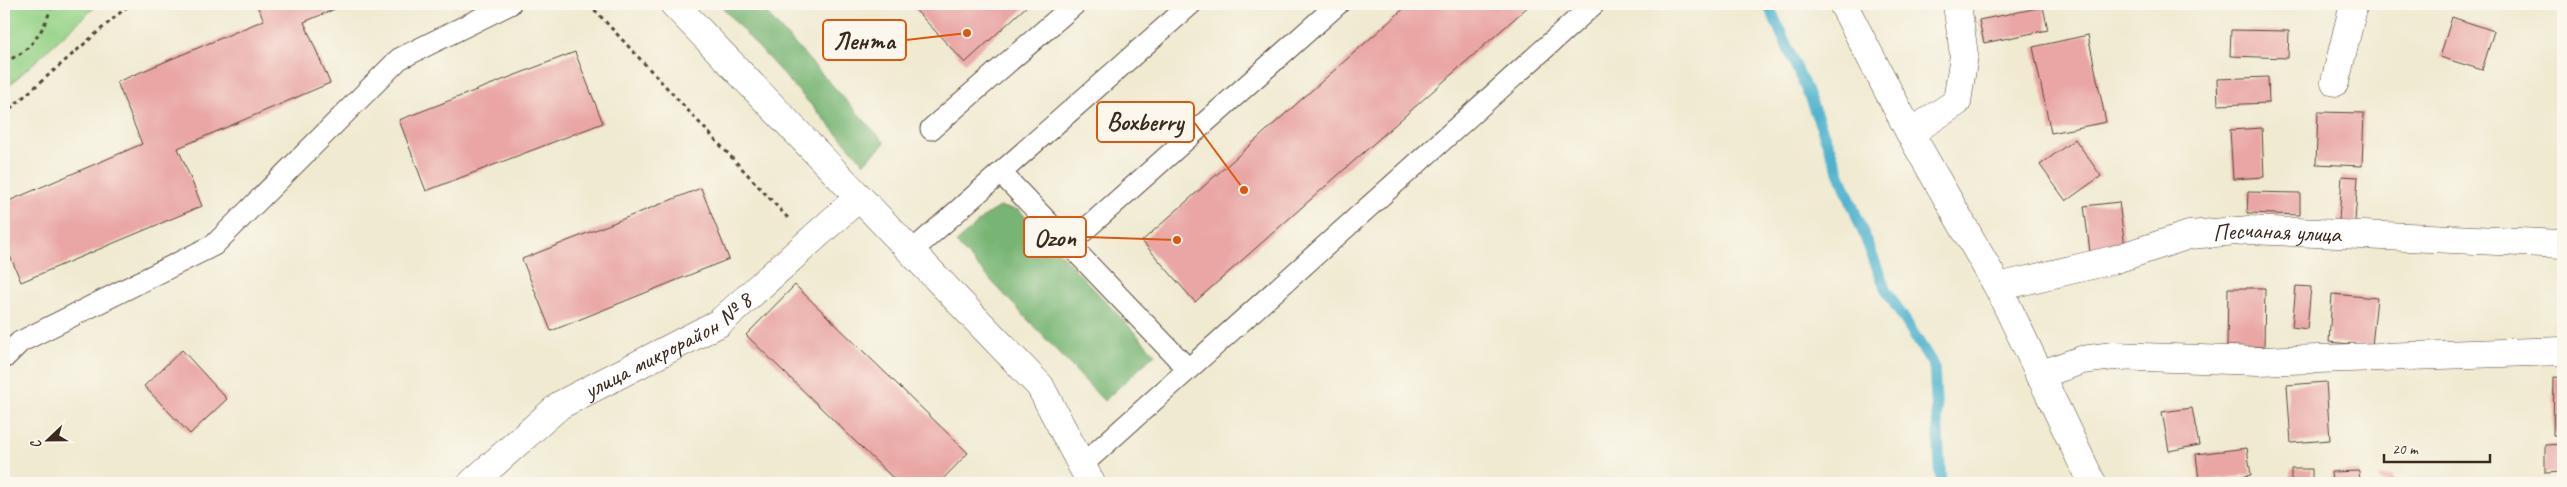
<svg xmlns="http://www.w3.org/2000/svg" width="2567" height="487" viewBox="0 0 2567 487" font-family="Caveat,sans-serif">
<rect width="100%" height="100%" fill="#fbf7ec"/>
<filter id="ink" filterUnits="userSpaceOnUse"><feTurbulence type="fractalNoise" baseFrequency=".02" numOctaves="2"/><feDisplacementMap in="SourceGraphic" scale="10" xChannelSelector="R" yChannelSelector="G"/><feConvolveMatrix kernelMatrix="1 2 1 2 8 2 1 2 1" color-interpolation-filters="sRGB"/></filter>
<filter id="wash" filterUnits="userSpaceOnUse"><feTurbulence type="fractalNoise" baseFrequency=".0096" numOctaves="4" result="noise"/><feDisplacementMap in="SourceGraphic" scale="20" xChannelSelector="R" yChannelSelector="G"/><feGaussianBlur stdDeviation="1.12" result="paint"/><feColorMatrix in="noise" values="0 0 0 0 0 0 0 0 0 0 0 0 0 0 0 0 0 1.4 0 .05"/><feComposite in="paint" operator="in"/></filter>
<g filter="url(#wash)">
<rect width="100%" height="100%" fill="#f0ead1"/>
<path fill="#96d388" stroke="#687e53" d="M4 4H98L4 90Z"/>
<path fill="#78b574" stroke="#5a7049" d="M719 4H758L885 143 864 163Z
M999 207 1019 210 1155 354 1104 401 956 243 986 215Z"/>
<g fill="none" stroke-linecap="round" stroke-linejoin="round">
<path stroke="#50b3ce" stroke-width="11" d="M1768 4 1806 89 1886 290 1934 366 1941 483"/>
</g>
<g id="blocks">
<path fill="#e9a6a4" d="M256 4H347L304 22 330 83 178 148 202 206 21 282 4 241V203L142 144 117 82 264 20Z
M910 4H1029L965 63Z
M1409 4H1531L1195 302 1142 241Z
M2043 7 2048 30 1984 43 1979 20Z
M2452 17 2494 31 2482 70 2440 57Z
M2231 30 2289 31 2288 58 2230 56Z
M2088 35 2106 122 2051 133 2033 47Z
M575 52 603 123 426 191 399 120Z
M2268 77 2269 103 2218 105 2217 79Z
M2318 112 2364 113 2362 166 2316 164Z
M2262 128 2264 177 2233 179 2230 130Z
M2075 139 2101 176 2066 201 2040 165Z
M2342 176 2358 177 2355 222 2339 221Z
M701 188 729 259 551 331 522 259Z
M2248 192 2300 193V215L2247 213Z
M2119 202 2125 247 2090 252 2084 206Z
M795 285 968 453 939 483H898L746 335Z
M2296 286 2311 287 2307 329 2292 327Z
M2228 288H2265L2264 347 2227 346Z
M2332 294 2377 298 2372 346 2329 342Z
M182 350 227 399 190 434 144 386Z
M2554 377 2563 378V435H2553Z
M2326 382 2330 440 2291 443 2287 385Z
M2192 408 2199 445 2169 451 2162 412Z
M2563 444V472L2545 473V445Z
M2247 448 2251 475 2199 481 2196 454Z
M2291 469H2312V483H2291Z
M2359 471 2360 483H2332L2331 472Z
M2393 476V483H2380L2379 477Z"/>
</g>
</g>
<g filter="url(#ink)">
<use href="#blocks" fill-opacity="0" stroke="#564739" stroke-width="1"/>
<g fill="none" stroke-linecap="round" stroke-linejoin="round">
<defs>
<path id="service" d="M931 129 1075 4
M1001 173 1188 369
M1069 244 1338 4
M911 252 1191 4
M4 358 20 342 214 245 399 59 510 4
M1082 465 1594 4"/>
<g id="minor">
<path d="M1843 4 1910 133 1998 287 2092 483"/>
<path d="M2335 82 2354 4"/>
<path d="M1910 133 1957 102 1964 55 1957 4"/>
<path id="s1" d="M1998 287 2113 260 2189 235 2249 230 2563 244"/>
<path d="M2039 375 2082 360 2113 356 2259 361 2563 351"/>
<path id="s2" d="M472 483 560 405 719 323 858 198"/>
</g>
<path id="tertiary" d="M674 4 1040 386 1091 483"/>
</defs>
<use href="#service" stroke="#564739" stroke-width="23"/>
<use href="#minor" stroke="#564739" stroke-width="29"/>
<use href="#tertiary" stroke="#564739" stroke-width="29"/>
<path stroke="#564739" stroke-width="3" stroke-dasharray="4 4" stroke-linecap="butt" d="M589 4 788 218
M4 61C29 55 46 28 52 4
M4 114 130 4"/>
<use href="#service" stroke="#fff" stroke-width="21"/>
<use href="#minor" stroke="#fff" stroke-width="28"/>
<use href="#tertiary" stroke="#fff" stroke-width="28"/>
</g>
</g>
<g text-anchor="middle" stroke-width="4" stroke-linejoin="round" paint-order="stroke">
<g font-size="24" fill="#3b2a1e" stroke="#fbf7ec">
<text dy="8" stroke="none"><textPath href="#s1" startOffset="286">Песчаная улица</textPath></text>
<text dy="8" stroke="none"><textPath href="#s2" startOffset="241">улица микрорайон № 8</textPath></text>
</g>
</g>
<path fill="none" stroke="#df570d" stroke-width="2" d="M967 33L906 40M1244 190L1194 122M1177 240L1086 237"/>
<g fill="#df570d" stroke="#fbf7ec" stroke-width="2">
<circle cx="967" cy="33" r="5"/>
<circle cx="1244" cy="190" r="5"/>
<circle cx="1177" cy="240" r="5"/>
</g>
<g fill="#fbf7ec" stroke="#df570d" stroke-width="2">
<rect x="823" y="20" width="83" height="40" rx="5"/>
<rect x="1097" y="102" width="97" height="40" rx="5"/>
<rect x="1024" y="217" width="62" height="40" rx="5"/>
</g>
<g font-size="25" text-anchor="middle" font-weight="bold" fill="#3b2a1e">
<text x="864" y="49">Лента</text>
<text x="1145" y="130">Boxberry</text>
<text x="1055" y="246">Ozon</text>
</g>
<rect width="2567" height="487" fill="none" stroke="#fbf7ec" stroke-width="20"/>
<g transform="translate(48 440) rotate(248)" stroke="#fbf7ec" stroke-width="4" paint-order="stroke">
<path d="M0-4L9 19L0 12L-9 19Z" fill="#3b2a1e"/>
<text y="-8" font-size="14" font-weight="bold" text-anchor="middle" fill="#3b2a1e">С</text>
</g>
<path d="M2384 454v8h106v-8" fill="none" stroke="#3b2a1e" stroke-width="2.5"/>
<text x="2392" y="454" font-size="15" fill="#3b2a1e" stroke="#fbf7ec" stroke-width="4" paint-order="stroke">20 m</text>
</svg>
